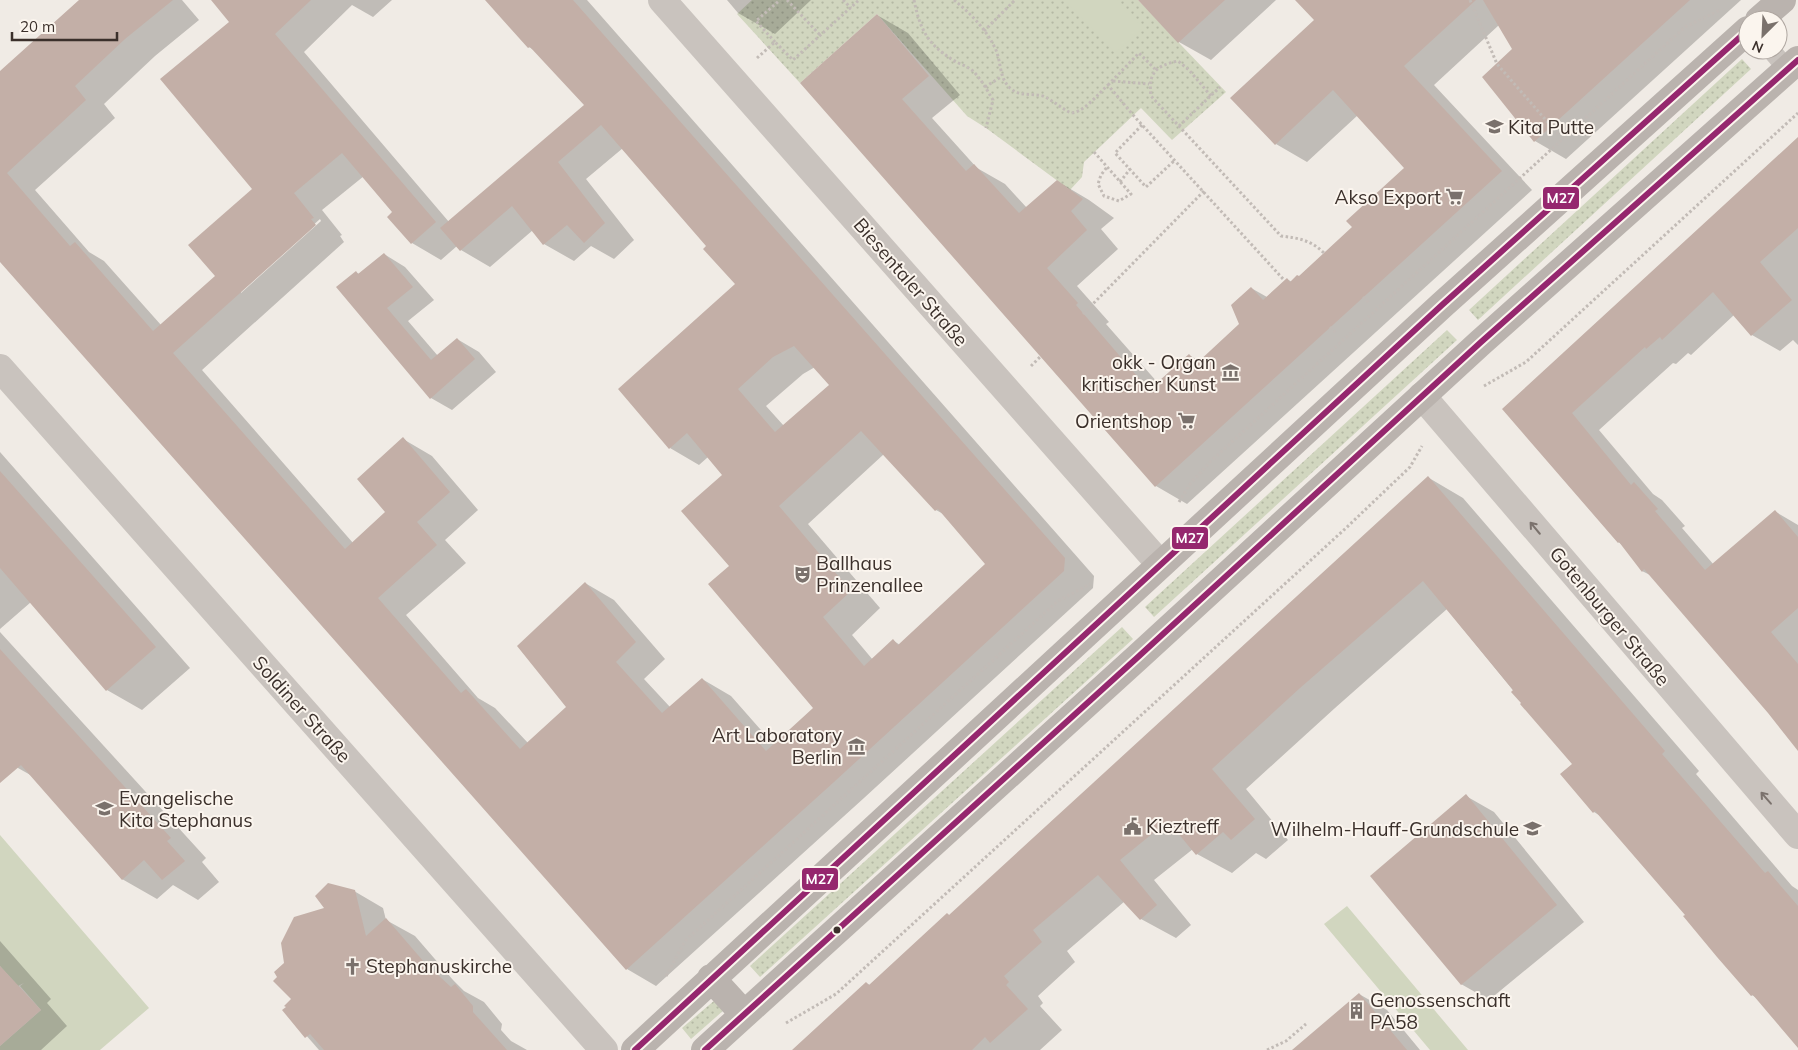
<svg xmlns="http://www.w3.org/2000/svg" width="1798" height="1050" viewBox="0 0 1798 1050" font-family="Mulish,sans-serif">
<defs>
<pattern id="grass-dots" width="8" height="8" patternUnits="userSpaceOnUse" patternTransform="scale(1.25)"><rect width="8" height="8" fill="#d1d6bf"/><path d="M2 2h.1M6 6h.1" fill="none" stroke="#b4b8a4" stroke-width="1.8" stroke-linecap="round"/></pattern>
</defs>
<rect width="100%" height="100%" fill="#f0ebe5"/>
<path fill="url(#grass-dots)" d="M752 0H1138L1226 92 1172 140 1141 108 1084 162 1082 177 1070 190 986 128 967 116 877 14 800 83 737 14Z
M1742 59 1751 69 1478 320 1469 310Z
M1447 330 1457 340 1154 617 1145 607Z
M1122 627 1133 639 760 977 750 966Z
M715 1000 724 1010 691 1039 682 1028Z"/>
<path fill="#d1d6bf" d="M1065 0H1117L1143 28 1115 53Z
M0 835 149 1008 100 1050H0V1046L41 1010 20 986 24 983 18 986 0 966Z
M1347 906 1468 1050H1430L1324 924Z"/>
<path fill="#0003" fill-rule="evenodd" d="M80 0H182L199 20 155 56 104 104 115 118 35 190 89 252 104 261 161 325 216 276 254 189 231 22 213 0H392L373 17 352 5 304 52 449 222 585 105 537 52 529 47 487 0H587L1094 576 1093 588 864 798 656 986 627 969 0 260V72ZM623 148 708 246 737 284 670 448 699 465 708 457 724 475 731 566 814 708 774 745 731 696 702 679 670 707 644 679 665 659 614 600 585 583 568 707 528 743 495 708 478 698 406 615 466 563 445 540 478 510 432 456 403 439 387 512 353 543 202 370 344 242 340 236 342 235 322 210 364 176 394 212 412 243 441 260 457 246 461 250 490 267 533 230 544 244 574 261 591 246 614 259 634 240 586 179ZM320 219 321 221 241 293V290ZM815 367 830 385 784 426 766 406 803 374ZM884 454 936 510 945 515 987 564 900 645 894 641 873 660 852 635 880 608 808 524Z
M727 0H811L775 34 738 13Z
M1140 0H1276L1211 60 1179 42Z
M1297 0H1741L1566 159 1535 141 1514 50 1499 25 1434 85 1532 190 1187 504 1156 486 802 83 877 15 908 33 960 95 932 118 977 168 1005 184 1027 208 1057 181 1089 200 1114 218 1101 229 1118 249 1077 286 1109 322 1106 324 1158 383 1189 355 1201 362 1241 325 1251 288 1267 297 1287 279 1292 282 1299 277 1353 227 1405 168 1358 115 1307 162 1276 144 1316 20Z
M1798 138V345L1793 340 1780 351 1752 335 1734 315 1691 355 1688 353 1676 364 1673 363 1599 430 1653 494 1662 500 1685 526 1682 528 1714 565 1776 512 1798 525V749L1769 712 1652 576 1642 571 1623 545 1618 542 1503 409Z
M384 254 405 267 434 300 408 321 438 356 457 339 479 352 496 372 452 410 431 398 356 272 359 274Z
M0 452 190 668 142 710 107 690 31 602 0 629Z
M1429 478 1463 498 1699 771 1696 774 1792 886 1798 890V1046L1758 999 1752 995 1687 915 1602 817 1594 812 1561 774 1573 764 1447 609 1335 708 1246 789 1288 840 1266 859 1256 853 1232 873 1197 854 1193 849 1154 880 1191 925 1176 938 1141 919 1125 901 1067 951 1075 962 1038 996 1043 1003 1040 1006 1062 1030 1040 1050H793L866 983 870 985 947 914 951 916Z
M0 632 206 858 202 862 219 882 198 900 173 885 157 899 122 879 34 777 18 768 0 749Z
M1466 796 1494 812 1584 922 1489 1000 1461 984Z
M354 891 383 908 386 920 415 936 453 980 464 991 484 1002 502 1024 501 1030 511 1041 527 1050H319L284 1010 293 999 285 963 326 909Z
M0 941 51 999 47 1003 67 1026 41 1050H0Z
M1359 994 1387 1010 1420 1050H1294Z"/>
<path fill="#c3afa7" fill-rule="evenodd" d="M79 0H173L125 39 75 86 86 100 7 173 70 246 75 242 153 331 215 276 188 245 252 189 160 79 229 22 211 0H311L275 34 436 222 411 244 387 217 392 212 342 153 294 193 314 218 311 219 316 225 173 353 345 549 385 512 357 479 403 437 450 492 417 522 437 545 378 598 461 693 466 689 520 749 566 707 517 646 585 582 636 642 616 662 662 713 702 678 766 751 813 708 708 584 729 566 681 511 722 475 687 433 669 449 618 389 735 284 703 249 706 246 601 125 558 162 605 223 584 243 567 225 543 245 512 206 460 251 440 228 584 105 530 47 528 48 485 0H573L1065 558 1064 571 834 782 626 970 0 262V71ZM794 346 829 385 775 432 738 389 773 357ZM861 431 935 511 938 509 985 564 898 645 893 639 864 666 823 617 851 591 779 506Z
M1138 0H1225L1178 43Z
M1295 0H1476L1404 66 1502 171 1155 487 800 83 877 14 929 76 902 99 966 171 974 164 1019 213 1057 180 1083 199 1071 211 1087 230 1047 268 1078 303 1076 305 1149 390 1189 354 1197 363 1239 324 1231 305 1251 287 1263 300 1287 278 1290 282 1297 275 1299 276 1352 227 1346 221 1404 168 1333 90 1275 145 1230 98 1314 20Z
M1483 0H1690L1534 142 1482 77 1512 49Z
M1798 137V228L1760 262 1792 300 1751 336 1713 292 1662 340 1660 337 1646 349 1645 347 1572 413 1631 485 1634 482 1658 509 1655 511 1705 570 1775 510 1798 537V608L1771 632 1798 664V751L1768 713 1644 569 1642 572 1619 542 1618 543 1502 409Z
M384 253 413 287 387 308 431 360 457 338 475 359 430 399 336 287 356 271 358 274Z
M0 471 156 647 106 691 0 568Z
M1428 476 1665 751 1662 754 1765 873 1768 871 1798 906V1048L1753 995 1751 996 1717 957 1683 916 1685 915 1595 811 1593 813 1560 774 1572 764 1520 704 1521 703 1511 692 1513 690 1423 581 1300 688 1212 769 1255 819 1231 840 1223 832 1196 855 1168 821 1120 860 1157 905 1140 920 1098 875 1033 930 1042 942 1004 976 1009 982 1006 985 1028 1009 990 1043 985 1037 972 1050H792L866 982 869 985 947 913 949 915Z
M0 649 171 838 167 841 185 861 162 880 144 860 122 880 21 765 0 783Z
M1466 794 1557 905 1461 985 1370 876Z
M328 883 355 890 366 936 386 918 424 962 451 987 455 984 473 1006V1012L507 1050H324L310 1034 305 1038 282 1010 286 1007 284 1006 291 999 273 981 277 977 274 972 284 963 281 943 294 917 324 908 315 896Z
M0 966 41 1010 0 1046Z
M1359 993 1407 1050H1292Z"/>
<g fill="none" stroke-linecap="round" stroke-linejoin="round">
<path stroke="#c2bbb6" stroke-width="3" stroke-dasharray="2.5 2.5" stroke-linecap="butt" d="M787 0 820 35
M843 0 851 8
M914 0C920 29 927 44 953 60 959 64 967 66 973 71 981 79 987 90 993 100L986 128
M954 0C970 13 985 28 994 46 1002 60 998 77 1010 88 1020 97 1031 93 1043 96 1052 100 1060 107 1069 112 1080 117 1100 92 1108 85L1133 115 1284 280
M1470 0 1497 64 1558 134
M984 31 1015 0
M775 42 756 21 780 0
M757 58 775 42 793 60 859 0
M1113 81 1149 84
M1108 85 1139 53 1155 69
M985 87 1001 77
M1211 96 1189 70 1178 61C1156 66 1148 72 1151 96L1281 236C1298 238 1311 240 1324 253
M1142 125 1115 153 1146 187 1175 160
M1179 126 1220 87
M1094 152 1131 194 1119 201 1104 196 1098 184 1101 175 1107 167
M1120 182 1130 169
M1363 297 1370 304
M1083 314 1204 191
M1330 327 1337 334
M1031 366 1040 357
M1484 386 1526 362 1798 113
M1179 502 1190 484 1211 461 1685 27 1720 10
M666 976 685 941 1058 601 1090 584
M786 1023 836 994 1346 528 1410 467 1422 446
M1267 1050 1286 1041 1306 1024"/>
<path stroke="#c9c3be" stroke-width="19" d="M1771 50 1787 69"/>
<path stroke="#c9c3be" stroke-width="28" d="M662 0 1160 564
M0 368 604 1050
M1422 396 1798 835"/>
<path stroke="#bab3ae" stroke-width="28" d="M1759 20 1782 0
M711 978 744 1014
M635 1050 1442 305 1748 30
M705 1050 1138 657 1480 343 1798 60"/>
<defs>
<path id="bus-1" d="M635 1050 1442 305 1748 30
M705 1050 1138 657 1480 343 1798 60"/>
</defs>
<use href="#bus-1" stroke="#fbf5ee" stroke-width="10"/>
<use href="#bus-1" stroke="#95276e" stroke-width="6"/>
</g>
<defs><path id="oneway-shaft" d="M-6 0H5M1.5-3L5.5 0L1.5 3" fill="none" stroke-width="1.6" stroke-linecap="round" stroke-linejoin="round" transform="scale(1.25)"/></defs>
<g stroke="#7b726d">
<use href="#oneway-shaft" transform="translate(1535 528) rotate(-130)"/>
<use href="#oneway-shaft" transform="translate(1766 798) rotate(-131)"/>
</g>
<defs>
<symbol id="school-bare" viewBox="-9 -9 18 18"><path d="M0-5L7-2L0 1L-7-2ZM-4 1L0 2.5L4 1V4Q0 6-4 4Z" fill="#7a716c" stroke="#fbf5ee" stroke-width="2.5" paint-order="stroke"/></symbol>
<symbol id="supermarket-bare" viewBox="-9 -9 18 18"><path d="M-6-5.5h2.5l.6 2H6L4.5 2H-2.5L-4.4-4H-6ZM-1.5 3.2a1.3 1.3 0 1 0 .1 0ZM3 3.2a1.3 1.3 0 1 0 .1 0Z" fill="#7a716c" stroke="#fbf5ee" stroke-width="2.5" paint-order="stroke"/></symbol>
<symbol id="museum-bare" viewBox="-9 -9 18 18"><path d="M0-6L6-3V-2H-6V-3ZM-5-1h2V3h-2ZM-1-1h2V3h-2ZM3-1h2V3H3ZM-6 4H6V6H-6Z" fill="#7a716c" stroke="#fbf5ee" stroke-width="2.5" paint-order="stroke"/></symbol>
<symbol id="theatre-bare" viewBox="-9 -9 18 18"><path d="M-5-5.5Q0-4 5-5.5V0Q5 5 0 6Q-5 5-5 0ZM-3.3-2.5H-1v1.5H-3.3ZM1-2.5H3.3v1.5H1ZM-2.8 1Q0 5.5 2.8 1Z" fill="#7a716c" stroke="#fbf5ee" stroke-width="2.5" paint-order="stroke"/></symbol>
<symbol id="civic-bare" viewBox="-9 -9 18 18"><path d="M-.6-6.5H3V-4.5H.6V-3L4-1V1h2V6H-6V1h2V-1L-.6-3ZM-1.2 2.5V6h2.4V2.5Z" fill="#7a716c" stroke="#fbf5ee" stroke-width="2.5" paint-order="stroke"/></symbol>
<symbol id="church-bare" viewBox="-9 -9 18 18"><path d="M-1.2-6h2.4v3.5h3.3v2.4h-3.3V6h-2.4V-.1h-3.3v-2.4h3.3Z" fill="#7a716c" stroke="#fbf5ee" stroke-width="2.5" paint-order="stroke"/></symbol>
<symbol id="building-bare" viewBox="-9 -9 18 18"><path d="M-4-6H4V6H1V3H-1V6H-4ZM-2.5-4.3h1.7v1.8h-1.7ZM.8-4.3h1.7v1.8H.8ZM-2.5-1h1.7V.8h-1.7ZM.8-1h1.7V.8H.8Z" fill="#7a716c" stroke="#fbf5ee" stroke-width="2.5" paint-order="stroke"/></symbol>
</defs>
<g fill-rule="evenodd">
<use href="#school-bare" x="1482" y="114" width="25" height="25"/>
<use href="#supermarket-bare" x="1442" y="184" width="25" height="25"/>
<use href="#museum-bare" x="1218" y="360" width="25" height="25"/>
<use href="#supermarket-bare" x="1174" y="408" width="25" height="25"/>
<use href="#theatre-bare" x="790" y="562" width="25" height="25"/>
<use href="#museum-bare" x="844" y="734" width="25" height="25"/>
<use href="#school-bare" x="92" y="796" width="25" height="25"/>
<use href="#civic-bare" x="1120" y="814" width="25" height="25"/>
<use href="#school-bare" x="1520" y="816" width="25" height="25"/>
<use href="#church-bare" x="340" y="954" width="25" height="25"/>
<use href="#building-bare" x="1344" y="998" width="25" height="25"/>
</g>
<circle fill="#3b302b" stroke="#fbf5ee" stroke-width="2" cx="837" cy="930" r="4.5"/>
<g text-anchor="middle" stroke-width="4" stroke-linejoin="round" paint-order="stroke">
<g font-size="19" fill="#3b302b" stroke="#fbf5ee" text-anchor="start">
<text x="1508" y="134">Kita Putte</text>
<text x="1441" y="204" text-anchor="end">Akso Export</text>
<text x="1216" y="369" text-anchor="end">okk - Organ<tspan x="1216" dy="22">kritischer Kunst</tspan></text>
<text x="1172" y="428" text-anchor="end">Orientshop</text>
<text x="816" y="570">Ballhaus<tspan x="816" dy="22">Prinzenallee</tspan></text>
<text x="842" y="742" text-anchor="end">Art Laboratory<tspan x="842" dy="22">Berlin</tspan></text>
<text x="119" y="805">Evangelische<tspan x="119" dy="22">Kita Stephanus</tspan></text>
<text x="1146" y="833">Kieztreff</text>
<text x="1519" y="836" text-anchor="end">Wilhelm-Hauff-Grundschule</text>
<text x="366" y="973">Stephanuskirche</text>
<text x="1370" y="1007">Genossenschaft<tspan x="1370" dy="22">PA58</tspan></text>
</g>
<g font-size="19" fill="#3b302b" stroke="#fbf5ee">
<text transform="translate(911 282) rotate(49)" y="7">Biesentaler Straße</text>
<text transform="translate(1610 616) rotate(50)" y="7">Gotenburger Straße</text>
<text transform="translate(302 709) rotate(48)" y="7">Soldiner Straße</text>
</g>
</g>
<g stroke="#fbf5ee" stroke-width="2">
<rect x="1542" y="186" width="38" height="24" rx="5" fill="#95276e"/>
<rect x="1171" y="526" width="38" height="24" rx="5" fill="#95276e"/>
<rect x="801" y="867" width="38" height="24" rx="5" fill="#95276e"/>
</g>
<g font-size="14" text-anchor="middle" font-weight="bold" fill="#fff">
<text x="1561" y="203">M27</text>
<text x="1190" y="543">M27</text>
<text x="820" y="884">M27</text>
</g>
<g transform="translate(1763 35) rotate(204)"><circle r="24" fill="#fbf5ee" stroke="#aea6a0"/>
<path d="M0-4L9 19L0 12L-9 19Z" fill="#7a716c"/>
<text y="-8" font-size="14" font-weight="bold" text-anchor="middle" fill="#3b302b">N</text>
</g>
<path d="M12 32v8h105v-8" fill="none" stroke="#3b302b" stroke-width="2.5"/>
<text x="20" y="32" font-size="15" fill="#3b302b" stroke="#fbf5ee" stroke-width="4" paint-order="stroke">20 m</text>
</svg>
